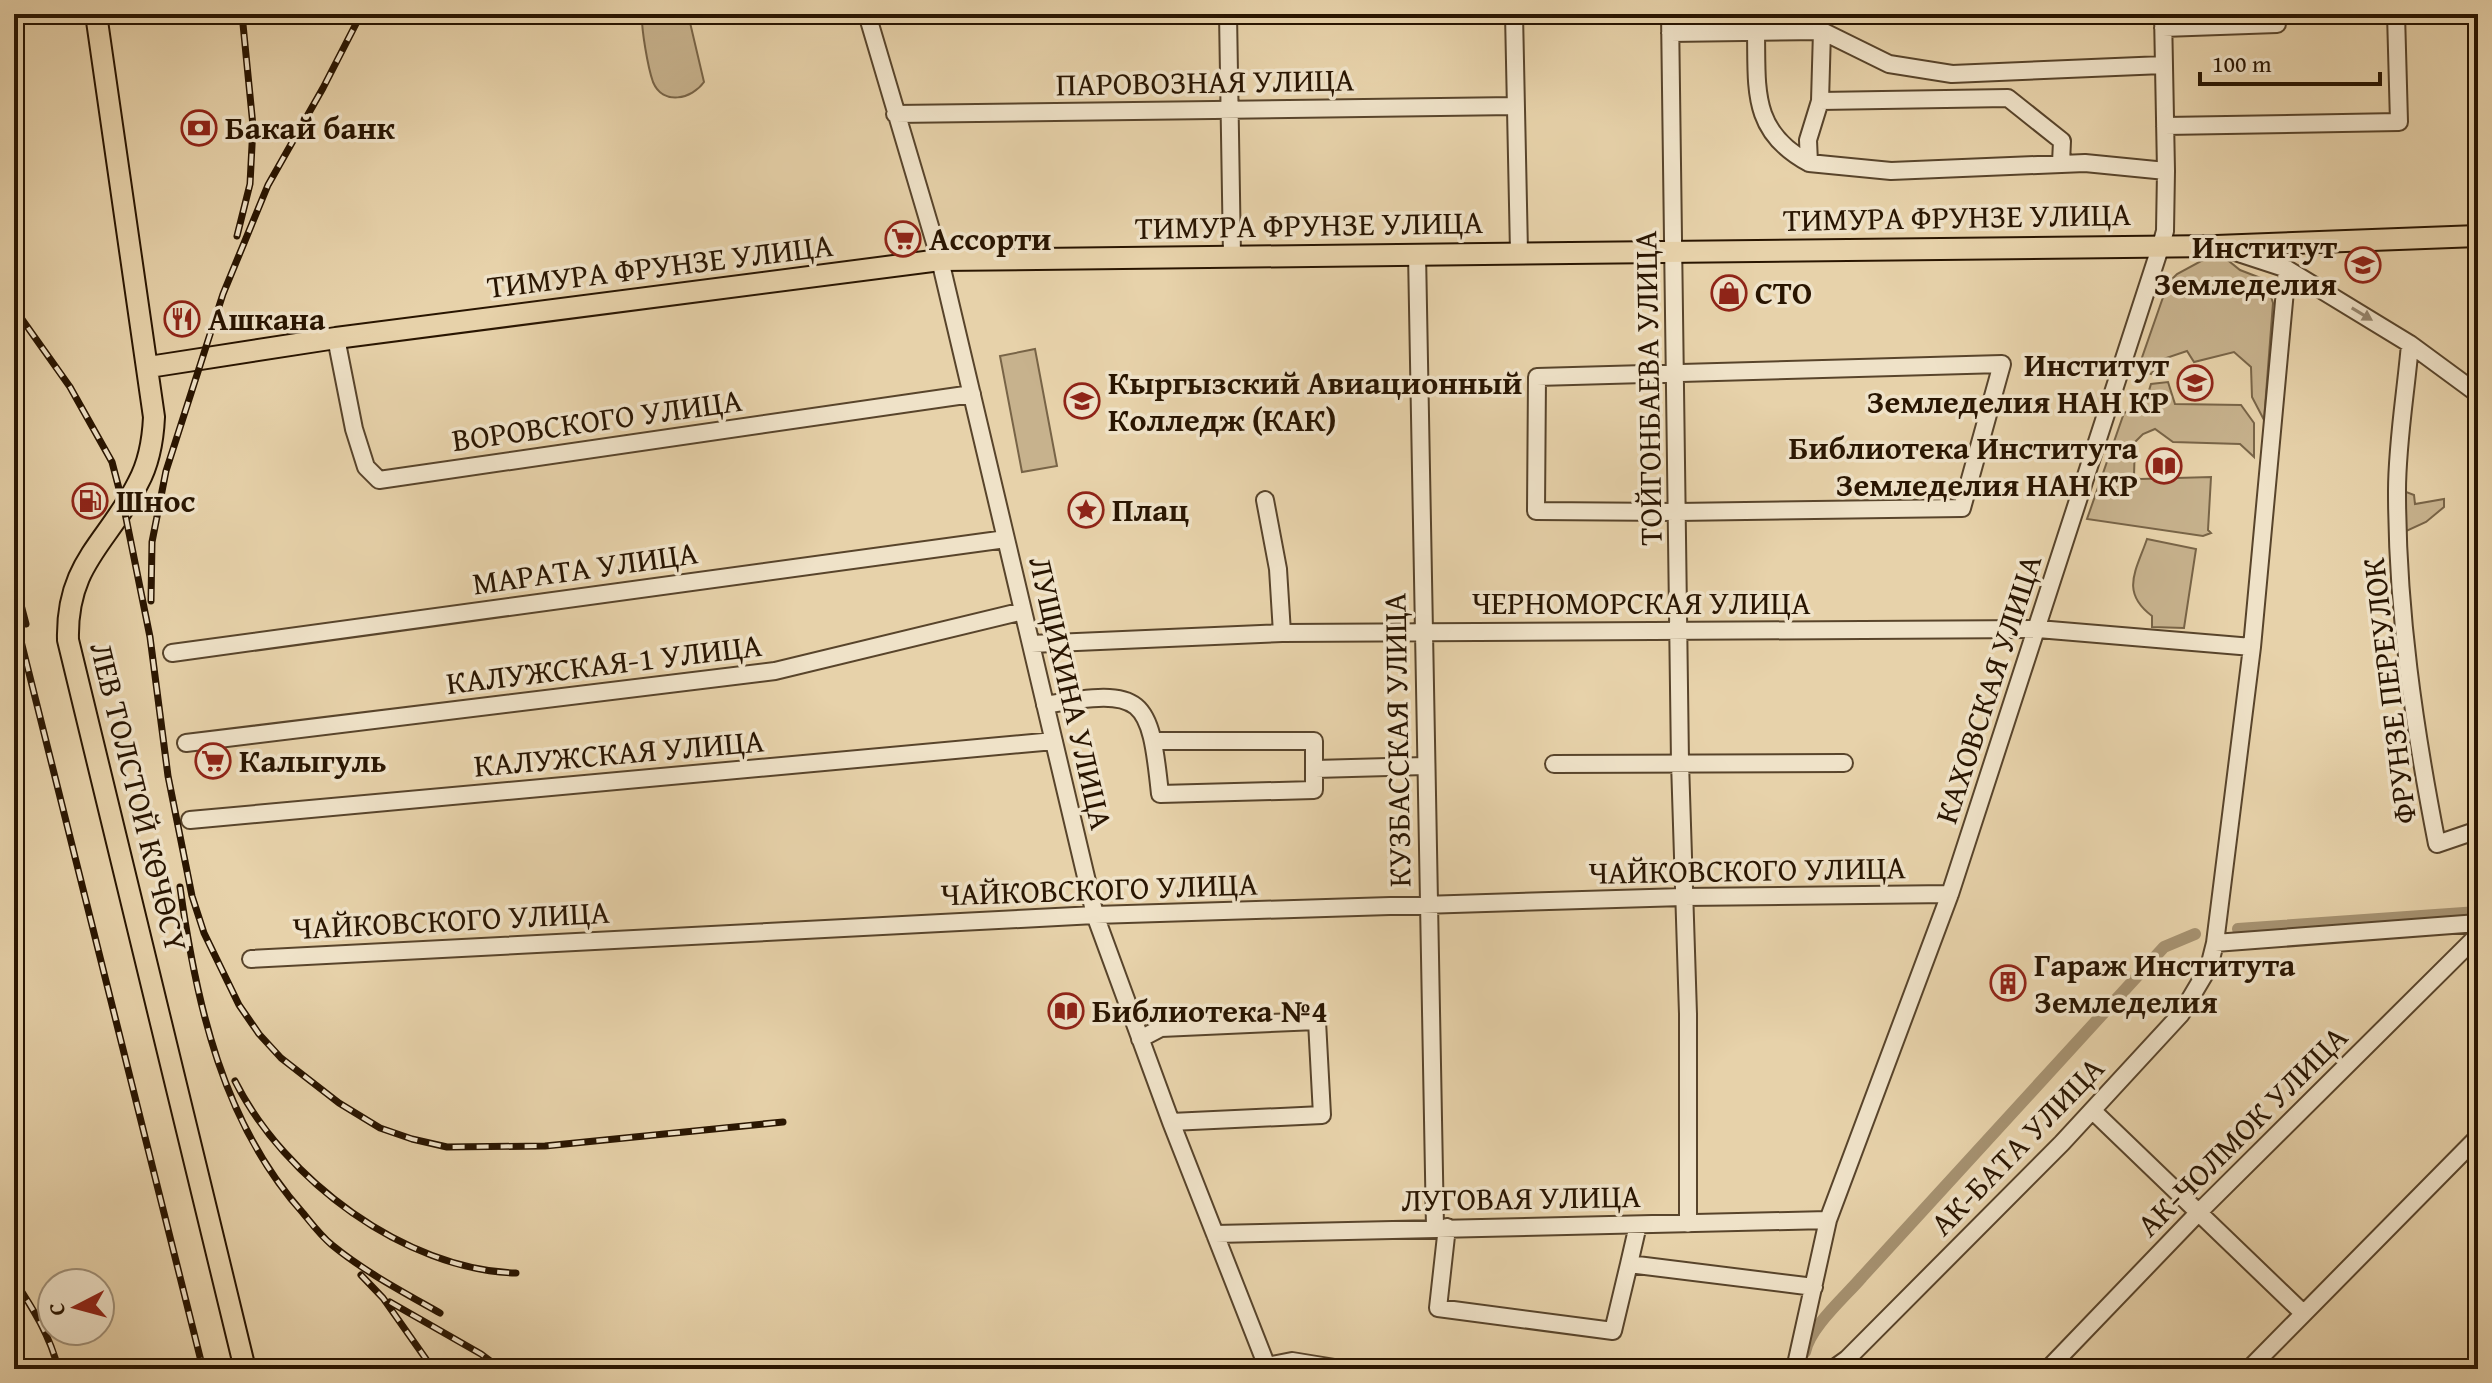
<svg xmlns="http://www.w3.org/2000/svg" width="2492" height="1383" viewBox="0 0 2492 1383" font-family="'Gentium Book Plus',serif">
<rect width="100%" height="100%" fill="#e7d2aa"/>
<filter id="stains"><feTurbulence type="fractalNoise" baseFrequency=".0025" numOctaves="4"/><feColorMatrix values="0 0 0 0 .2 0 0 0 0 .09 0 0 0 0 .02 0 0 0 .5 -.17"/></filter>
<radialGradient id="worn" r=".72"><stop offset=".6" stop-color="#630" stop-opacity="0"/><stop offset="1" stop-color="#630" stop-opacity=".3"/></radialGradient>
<path fill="#c7b28d" stroke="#786447" stroke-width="2" d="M642 14H688L704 82C692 99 663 106 653 82 648 68 641 28 642 14Z
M2214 254 2225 258 2240 270 2266 280 2273 303 2264 420 2252 397 2251 367 2234 352 2194 362 2187 351 2163 359 2151 374 2138 369 2168 283 2177 274Z
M1035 349 1057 466 1022 472 1000 356Z
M2168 382 2175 404 2241 405 2254 423V457L2240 444 2173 442 2155 429 2143 434 2135 442 2134 476 2140 479 2211 477 2208 530 2211 533 2203 536 2087 519 2124 413 2133 409 2143 410 2151 384Z
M2401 484 2406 492 2414 495 2415 504 2444 499V507L2426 522 2402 533Z
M2147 539 2196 549 2184 628 2152 627V616C2120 592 2136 571 2147 539Z"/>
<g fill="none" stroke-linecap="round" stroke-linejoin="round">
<path stroke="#a69271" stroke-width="12" d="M2238 929 2478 912
M1805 1352C1810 1327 1845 1297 1862 1277L2164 947 2195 934"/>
<defs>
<path id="minor" d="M867 14 940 260 1095 915 1171 1122 1268 1369
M1228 14 1232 255
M1514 14 1519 252
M1670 14 1680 762 1688 1014V1224
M2163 28 2277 24
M1822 31 1820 101 1808 140 1809 163 1891 171 2085 163 2166 171
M1756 32C1757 90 1751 132 1809 163
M1670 33 1822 31 1889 64 1952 74 2163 65
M1820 101 2008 98 2062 141 2061 163
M895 114 1515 106
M2165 126 2399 122 2396 14
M2226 249 2287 269 2410 344 2478 394
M1417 253 1435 1227
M2287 269 2252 647 2215 943 2478 923
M336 338 354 429 366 467 379 480 972 394
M2410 344C2406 392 2397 442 2397 491 2397 610 2414 727 2437 844L2478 830
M2002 364 1962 508 1677 512 1536 511 1537 377Z
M1265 500 1278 569 1282 633
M1031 644 1282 633 2038 629 2252 647
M172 653 1006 539
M1045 705C1144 687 1150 697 1160 794L1314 790V741H1155
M186 743 775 671 1023 611
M1554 764 1844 763
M1315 769 1425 766
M190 820 1054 741
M251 959 1095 915 1683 897 1950 894
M1140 1039 1161 1028 1317 1021 1322 1115 1171 1122
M2093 1111 2303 1313
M1447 1227 1438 1308 1613 1331 1629 1264 1814 1287
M1215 1234 1828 1220
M1629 1264 1638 1225
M1267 1366 1292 1361 1341 1369
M1795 1369 1828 1220 1950 894 2161 245 2165 231 2166 171 2163 14
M1833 1369 1847 1359 2062 1143 2181 1014 2209 967 2215 943
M2048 1369 2198 1213 2478 935
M2249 1369 2478 1137"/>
<path id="major" d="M96 14 154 417C153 439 149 463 138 483 108 543 66 563 68 640L245 1369
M149 367 336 338 940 260 2216 246 2478 236"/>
</defs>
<use href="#minor" stroke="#58442b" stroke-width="20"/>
<use href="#major" stroke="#291501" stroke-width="24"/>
<use href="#minor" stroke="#efe2c8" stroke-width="16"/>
<use href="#major" stroke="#e7d2aa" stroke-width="20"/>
<defs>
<path id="rail" d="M237 236 250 184 253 126 242 14
M14 308 70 387 112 462 124 508 150 637 168 776 192 896 204 933 239 1005 259 1034 281 1058 339 1103 380 1128 412 1139 447 1147 545 1146 783 1122
M14 578 26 624
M151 601 152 542 166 471 223 294 268 185 323 88 361 14
M14 613 203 1369
M180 887C196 1003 223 1124 303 1213 312 1224 321 1236 332 1245 365 1272 403 1292 440 1313
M235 1081C284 1179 405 1270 516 1273
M361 1275 383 1298 433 1369
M14 1280C32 1307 51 1337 58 1369
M390 1302 481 1354 501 1369"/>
</defs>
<use href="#rail" stroke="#291501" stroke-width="7"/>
<use href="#rail" stroke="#efe2c8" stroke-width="4" stroke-dasharray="12" stroke-linecap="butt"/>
</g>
<defs><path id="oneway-solid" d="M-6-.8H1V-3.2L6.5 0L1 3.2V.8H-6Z" transform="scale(2)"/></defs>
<use fill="#96866e" href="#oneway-solid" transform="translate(2362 314) rotate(31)"/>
<defs>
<symbol id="bank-ring" viewBox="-11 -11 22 22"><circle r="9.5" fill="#efe2c8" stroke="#8f2418" stroke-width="1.5"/><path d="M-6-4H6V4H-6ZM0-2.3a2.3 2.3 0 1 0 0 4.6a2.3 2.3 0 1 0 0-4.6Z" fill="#8f2418"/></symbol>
<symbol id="supermarket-ring" viewBox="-11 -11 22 22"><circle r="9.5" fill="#efe2c8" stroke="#8f2418" stroke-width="1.5"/><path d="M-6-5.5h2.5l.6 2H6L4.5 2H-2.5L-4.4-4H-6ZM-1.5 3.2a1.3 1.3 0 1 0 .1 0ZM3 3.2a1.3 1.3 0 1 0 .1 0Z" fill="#8f2418"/></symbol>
<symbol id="university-ring" viewBox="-11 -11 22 22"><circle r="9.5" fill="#efe2c8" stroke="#8f2418" stroke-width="1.5"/><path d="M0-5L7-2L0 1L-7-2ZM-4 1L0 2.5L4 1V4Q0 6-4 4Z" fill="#8f2418"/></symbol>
<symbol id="shop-ring" viewBox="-11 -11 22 22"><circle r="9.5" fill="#efe2c8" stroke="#8f2418" stroke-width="1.5"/><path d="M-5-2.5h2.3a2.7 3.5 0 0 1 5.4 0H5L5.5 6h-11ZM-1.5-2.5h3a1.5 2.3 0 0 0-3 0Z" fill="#8f2418"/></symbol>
<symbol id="restaurant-ring" viewBox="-11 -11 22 22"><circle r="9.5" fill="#efe2c8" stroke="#8f2418" stroke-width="1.5"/><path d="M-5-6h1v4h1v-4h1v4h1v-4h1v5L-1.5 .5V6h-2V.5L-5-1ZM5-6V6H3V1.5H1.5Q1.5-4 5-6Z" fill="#8f2418"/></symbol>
<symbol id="library-ring" viewBox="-11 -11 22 22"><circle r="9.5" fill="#efe2c8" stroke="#8f2418" stroke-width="1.5"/><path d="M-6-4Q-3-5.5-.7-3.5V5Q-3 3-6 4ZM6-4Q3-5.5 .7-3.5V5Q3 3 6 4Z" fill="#8f2418"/></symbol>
<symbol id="fuel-ring" viewBox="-11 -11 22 22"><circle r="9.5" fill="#efe2c8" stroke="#8f2418" stroke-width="1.5"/><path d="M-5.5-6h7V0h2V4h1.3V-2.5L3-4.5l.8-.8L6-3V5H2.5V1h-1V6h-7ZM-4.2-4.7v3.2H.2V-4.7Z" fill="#8f2418"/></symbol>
<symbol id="sight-ring" viewBox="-11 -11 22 22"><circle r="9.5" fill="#efe2c8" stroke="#8f2418" stroke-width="1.5"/><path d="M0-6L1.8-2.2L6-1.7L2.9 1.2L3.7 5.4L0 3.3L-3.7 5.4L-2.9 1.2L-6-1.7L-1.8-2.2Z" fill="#8f2418"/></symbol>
<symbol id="building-ring" viewBox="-11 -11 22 22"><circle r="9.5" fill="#efe2c8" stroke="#8f2418" stroke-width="1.5"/><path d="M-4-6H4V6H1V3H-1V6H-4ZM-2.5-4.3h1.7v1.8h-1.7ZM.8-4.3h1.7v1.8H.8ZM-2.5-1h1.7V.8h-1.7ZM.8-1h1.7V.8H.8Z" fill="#8f2418"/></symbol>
</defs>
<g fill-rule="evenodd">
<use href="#bank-ring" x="179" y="108" width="40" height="40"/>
<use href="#supermarket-ring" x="883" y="219" width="40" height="40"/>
<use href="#university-ring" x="2343" y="245" width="40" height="40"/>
<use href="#shop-ring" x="1709" y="273" width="40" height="40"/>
<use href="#restaurant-ring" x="162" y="299" width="40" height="40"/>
<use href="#university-ring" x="2175" y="363" width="40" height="40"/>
<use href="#university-ring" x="1062" y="381" width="40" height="40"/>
<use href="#library-ring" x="2144" y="446" width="40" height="40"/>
<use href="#fuel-ring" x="70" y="481" width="40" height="40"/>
<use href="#sight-ring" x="1066" y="490" width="40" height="40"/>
<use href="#supermarket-ring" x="193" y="741" width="40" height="40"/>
<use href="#building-ring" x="1988" y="963" width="40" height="40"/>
<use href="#library-ring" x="1046" y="991" width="40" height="40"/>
</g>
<g text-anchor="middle" stroke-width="7" stroke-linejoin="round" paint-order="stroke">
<g font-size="32" fill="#291501" stroke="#efe2c8">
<text transform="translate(1205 82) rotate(-1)" y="11">ПАРОВОЗНАЯ УЛИЦА</text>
<text transform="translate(1957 217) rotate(-1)" y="11">ТИМУРА ФРУНЗЕ УЛИЦА</text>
<text transform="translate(1309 225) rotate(-1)" y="11">ТИМУРА ФРУНЗЕ УЛИЦА</text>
<text transform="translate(660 266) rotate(-7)" y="11">ТИМУРА ФРУНЗЕ УЛИЦА</text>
<text transform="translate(1648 388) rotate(-91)" y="11">ТОЙГОНБАЕВА УЛИЦА</text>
<text transform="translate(597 420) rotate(-8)" y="11">ВОРОВСКОГО УЛИЦА</text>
<text transform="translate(585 568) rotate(-8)" y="11">МАРАТА УЛИЦА</text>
<text x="1641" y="614">ЧЕРНОМОРСКАЯ УЛИЦА</text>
<text transform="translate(604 664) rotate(-7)" y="11">КАЛУЖСКАЯ-1 УЛИЦА</text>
<text transform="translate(1988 689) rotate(-72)" y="11">КАХОВСКАЯ УЛИЦА</text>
<text transform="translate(2389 691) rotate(-97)" y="11">ФРУНЗЕ ПЕРЕУЛОК</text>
<text transform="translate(1071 693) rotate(77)" y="11">ЛУЩИХИНА УЛИЦА</text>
<text transform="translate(1397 740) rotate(-91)" y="11">КУЗБАССКАЯ УЛИЦА</text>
<text transform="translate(619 753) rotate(-5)" y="11">КАЛУЖСКАЯ УЛИЦА</text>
<text transform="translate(139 797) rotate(76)" y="11">ЛЕВ ТОЛСТОЙ КӨЧӨСҮ</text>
<text transform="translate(1747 870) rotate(-1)" y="11">ЧАЙКОВСКОГО УЛИЦА</text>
<text transform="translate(1099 889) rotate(-2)" y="11">ЧАЙКОВСКОГО УЛИЦА</text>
<text transform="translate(451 920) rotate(-3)" y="11">ЧАЙКОВСКОГО УЛИЦА</text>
<text transform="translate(2242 1131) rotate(-45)" y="11">АК-ЧОЛМОК УЛИЦА</text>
<text transform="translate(2017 1146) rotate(-46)" y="11">АК-БАТА УЛИЦА</text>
<text transform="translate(1521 1198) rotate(-1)" y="11">ЛУГОВАЯ УЛИЦА</text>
</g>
<g font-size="32" font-weight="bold" fill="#291501" stroke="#efe2c8" text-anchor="start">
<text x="225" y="139">Бакай банк</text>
<text x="929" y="250">Ассорти</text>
<text x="2337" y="258" text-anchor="end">Институт<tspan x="2337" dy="37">Земледелия</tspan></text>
<text x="1755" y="304">СТО</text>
<text x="208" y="330">Ашкана</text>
<text x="2169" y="376" text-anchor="end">Институт<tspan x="2169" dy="37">Земледелия НАН КР</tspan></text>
<text x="1108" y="394">Кыргызский Авиационный<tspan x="1108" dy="37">Колледж (КАК)</tspan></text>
<text x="2138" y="459" text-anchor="end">Библиотека Института<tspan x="2138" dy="37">Земледелия НАН КР</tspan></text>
<text x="116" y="512">Шнос</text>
<text x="1112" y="521">Плац</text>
<text x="239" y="772">Калыгуль</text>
<text x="2034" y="976">Гараж Института<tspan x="2034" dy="37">Земледелия</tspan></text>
<text x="1092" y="1022">Библиотека №4</text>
</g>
</g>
<rect width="2492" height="1383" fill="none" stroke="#e7d2aa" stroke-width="48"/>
<rect x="16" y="16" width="2460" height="1351" fill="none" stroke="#291501" stroke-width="4"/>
<rect x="24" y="24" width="2444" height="1335" fill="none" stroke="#291501" stroke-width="2"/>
<g transform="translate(76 1307) rotate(264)"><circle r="38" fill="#efe2c8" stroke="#a09078" stroke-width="2"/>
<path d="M0-6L14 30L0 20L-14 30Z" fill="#8f2418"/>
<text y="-12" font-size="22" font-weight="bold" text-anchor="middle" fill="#291501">С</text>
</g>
<path d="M2200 72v12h180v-12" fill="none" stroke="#291501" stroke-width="4"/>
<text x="2212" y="72" font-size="24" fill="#291501" stroke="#efe2c8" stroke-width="6" paint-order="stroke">100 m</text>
<rect width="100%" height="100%" filter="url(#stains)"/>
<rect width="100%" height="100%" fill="url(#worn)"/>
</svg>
